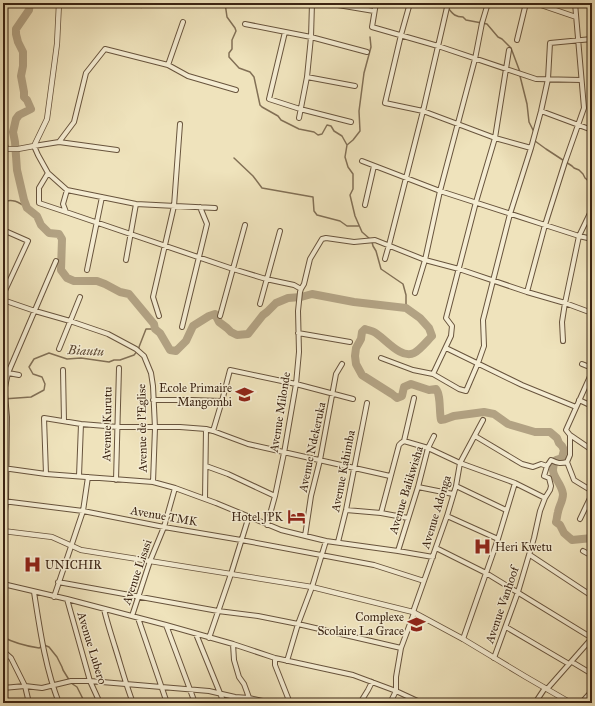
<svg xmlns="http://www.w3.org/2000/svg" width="595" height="706" viewBox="0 0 595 706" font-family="'IM FELL Great Primer',serif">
<rect width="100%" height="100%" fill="#efe3bc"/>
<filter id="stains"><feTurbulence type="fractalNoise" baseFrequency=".005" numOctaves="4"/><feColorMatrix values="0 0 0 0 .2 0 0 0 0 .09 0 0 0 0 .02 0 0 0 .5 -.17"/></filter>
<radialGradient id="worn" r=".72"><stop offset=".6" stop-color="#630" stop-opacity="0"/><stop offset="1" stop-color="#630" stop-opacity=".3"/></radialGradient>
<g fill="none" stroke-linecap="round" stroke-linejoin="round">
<path stroke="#827056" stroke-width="1.5" d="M225 3 227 17 235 28 236 31 232 40V49L229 53V57L239 68 250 72 254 77 260 105 262 107 278 116 281 120 299 129 314 132 318 135 322 134 327 125 331 126 334 131 342 136 347 145 345 157 348 167 353 174V189L350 195 355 216 362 232 370 239
M448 8C453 14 455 17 463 17L466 20 487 24 498 37 502 39 511 48 520 72
M520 76 527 104 529 122 534 132
M535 139V141L546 149 572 166 574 168 579 170 583 174 585 178 592 184
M347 145 353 140 360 131 359 111 364 73 371 47 370 37
M234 158 253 176 262 188 313 197 314 211 317 215 340 221 347 226H359
M3 202C12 198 19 202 27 208
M372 242 373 246 376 251 381 269 403 284 406 295V308
M3 399 31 397 44 390 45 384 42 377 33 374 29 367 34 359 49 353 67 359 81 358 109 362 114 360H120L134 355 139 349V347L146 329H155
M3 637C14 643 26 646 39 648L41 647V645H44L49 647 57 657 62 667 63 670 71 683 77 687 84 701 87 703"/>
<path stroke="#b2a283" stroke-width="8" d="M30 3 29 10 16 29V34L18 42 23 52V66L21 76 24 92V97L27 100 31 109 19 115 16 119 13 132 15 142 17 170 24 200 27 208 37 216 41 225 49 233 59 234 62 239 61 270 67 278 74 281H97L105 284 120 292 129 294 154 324 155 329 160 333 170 350 176 351 186 341 193 326 209 316 215 314 219 322 227 328 231 332 237 335 248 334 263 315 267 312 276 303 288 298 301 297 312 294 354 302 406 308 420 318 429 328 432 336C427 341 420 350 414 353 401 360 384 337 374 332 372 331 368 330 365 329L362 332 361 339 356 348 355 356 356 364 362 375 392 394 397 398 402 396 404 387 411 384 429 390 436 389C441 395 439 411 441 420 446 420 450 417 454 416L484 412 494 414 508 424 535 432H550L557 438 559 443 562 446 564 450 562 458 556 460C547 475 561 480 563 494 563 501 559 506 558 512 557 515 557 519 556 522L560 525 564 533 572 540 592 538"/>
<defs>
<path id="minor" d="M23 3 26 4
M326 3 374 11
M376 3 372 27 438 46 536 79 581 80
M410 3 401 35 385 103 423 111 495 138 531 148
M535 3 576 17
M141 5 142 3
M245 24 311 37 367 52
M285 32 269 99 300 109 351 122
M517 40 526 3
M168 65 183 22
M307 77 355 86
M236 90 188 76 168 65 105 49 86 73 74 122 59 142 34 146 38 155 48 173 67 190 63 204 66 212 233 269 266 279 294 285 301 289
M541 111 592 130
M299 118 307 77 311 37 312 3
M3 138 6 148
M59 142 117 150
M362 161 440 191 545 225 579 236 592 239
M48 173 39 188V203L66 212
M67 190 136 204 215 208
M365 205 374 166
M3 230 28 241 3 295
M385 259 389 245 423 111 448 3
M126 260 136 204
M87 270 102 197
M527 292 545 225 565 162 584 108 575 3
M415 293 425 260 440 191 475 59 482 23 488 3
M3 300 35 311 70 321 108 334 136 349 144 356 151 373 153 386 155 428 153 482
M260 304 280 231
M159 316 153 297 174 206 180 124
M220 316 245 225
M182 327 207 224 200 207
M298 333 350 342
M563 341 562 322 565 303 579 236 592 209
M446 348 522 385 576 407
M59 349 80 297
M381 358 413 370 433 374 459 389 466 391 478 363 484 346 483 320 510 214 531 148 541 111 548 79 550 43 592 39
M582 364 592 368
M63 370 64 421
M3 372 19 375
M433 374 451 336 452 326 446 318 476 202 495 138 509 50
M414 398 404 441 428 448 460 463 515 483 545 498
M153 400H191L222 401
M579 400 592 406
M213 431 222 401 230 370 296 384 353 399
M570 435 592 450
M475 436 522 464 533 467 541 464 547 466
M567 462 574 480 592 491
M206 466 228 474 275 496
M3 468 46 474 153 482 175 488 216 503 281 530 326 541 398 551 433 557
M46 474 44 418 81 424 118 427H180L206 429 213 431 248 444 390 476
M79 476 81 424
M116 480 119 368
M456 486 506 510
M418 487 453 494
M205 499 206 429
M3 501 83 511 164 527 241 540 321 555 374 565 424 581
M346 510 381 513 408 518
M381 513 399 445 401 443 404 441
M447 516 498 539
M580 519 592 494
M267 525 275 496 284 453 296 384 299 352 298 311 300 292 301 289 304 284 310 259 322 239 326 238 354 242 375 240 425 260 459 269 527 292 565 303 592 313
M3 531 6 501 7 417 5 395 4 392 8 373 56 261
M305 536 311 496 320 460 336 374 342 364
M338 542 346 510 367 403
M436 548 486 573 592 638
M398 551 418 487 428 448 434 436
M583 551 592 556
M530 555 592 596
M58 582 218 611 258 616 298 624 401 648
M3 584 67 599 166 625 233 644 275 658 353 675 396 691 422 703
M34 592C40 630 45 667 59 703
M54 597 83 511 88 477
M67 599 90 681 100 703
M104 609C107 622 111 634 115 647 121 666 126 685 133 703
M413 612 447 516 456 486 460 463 483 420
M132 616 150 561 164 527 175 488
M138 618 167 703
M166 625 195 703
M506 627 569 664
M196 634 224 703
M209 638 231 574 249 516
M463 639 498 539 515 483
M233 644 234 660 239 677 244 684 251 703
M3 651 11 658 25 686 29 703
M275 658V665L290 703
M494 658 518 592 534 538 540 511 545 498 550 490 551 486 549 478 544 476 547 466 551 460C557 463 560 464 567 462L570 455V435L566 430 592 372
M287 661 298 624 312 587 326 541
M572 662 592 674
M3 688 25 686 42 688 71 681H90L209 691 235 697 249 698 267 702 278 703
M547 689 592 638
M360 703 368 690 372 682
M390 703 396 691V677L401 648 414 613
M535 703 545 688
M581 703 592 691"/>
<path id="tertiary" d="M3 149H18L34 146 47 119 57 44 59 3
M3 531 52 537 81 550 312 587 413 612 463 639 526 677 571 703"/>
</defs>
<use href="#minor" stroke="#68543d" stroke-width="6"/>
<use href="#tertiary" stroke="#68543d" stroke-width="6"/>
<use href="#minor" stroke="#f5edd3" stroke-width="4"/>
<use href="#tertiary" stroke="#f5edd3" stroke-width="4.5"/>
</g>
<defs>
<symbol id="school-bare" viewBox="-9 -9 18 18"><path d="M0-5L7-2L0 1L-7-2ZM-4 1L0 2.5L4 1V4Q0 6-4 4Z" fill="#8f2418" stroke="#f5edd3" stroke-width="2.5" paint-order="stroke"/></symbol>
<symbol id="hotel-bare" viewBox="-9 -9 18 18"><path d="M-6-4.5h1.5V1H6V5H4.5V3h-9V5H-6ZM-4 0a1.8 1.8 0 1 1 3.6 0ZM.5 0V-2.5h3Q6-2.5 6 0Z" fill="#8f2418" stroke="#f5edd3" stroke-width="2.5" paint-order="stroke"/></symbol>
<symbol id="hospital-bare" viewBox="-9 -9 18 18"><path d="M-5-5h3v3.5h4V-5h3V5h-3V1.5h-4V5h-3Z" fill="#8f2418" stroke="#f5edd3" stroke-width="2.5" paint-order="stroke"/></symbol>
</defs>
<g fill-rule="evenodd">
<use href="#school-bare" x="232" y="382" width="25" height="25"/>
<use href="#hotel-bare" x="284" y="504" width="25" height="25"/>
<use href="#hospital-bare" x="470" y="534" width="25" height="25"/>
<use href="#hospital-bare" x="20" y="552" width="25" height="25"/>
<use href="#school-bare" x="404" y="612" width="25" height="25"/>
</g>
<g text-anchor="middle" stroke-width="3" stroke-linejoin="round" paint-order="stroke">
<g font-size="12" fill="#3b2413" stroke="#f5edd3" text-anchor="end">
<text x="232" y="392">Ecole Primaire<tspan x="232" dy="14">Mangombi</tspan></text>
<text x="283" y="521">Hotel JPK</text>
<text x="495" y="551" text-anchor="start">Heri Kwetu</text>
<text x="45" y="569" text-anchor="start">UNICHIR</text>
<text x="404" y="621">Complexe<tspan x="404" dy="14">Scolaire La Grace</tspan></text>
</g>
<g font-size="12" fill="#3b2413" stroke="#f5edd3">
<text transform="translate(280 412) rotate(-81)" y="4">Avenue Milonde</text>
<text transform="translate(107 424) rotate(-89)" y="4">Avenue Kurutu</text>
<text transform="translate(142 428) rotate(-91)" y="4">Avenue de l'Eglise</text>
<text transform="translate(312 447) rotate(-78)" y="4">Avenue Ndekeruka</text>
<text transform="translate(343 471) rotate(-79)" y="4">Avenue Kahimba</text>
<text transform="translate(406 490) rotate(-73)" y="4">Avenue Balikwisha</text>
<text transform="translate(436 512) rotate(-73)" y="4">Avenue Adonga</text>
<text transform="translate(164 516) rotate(10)" y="4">Avenue TMK</text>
<text transform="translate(137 572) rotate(-71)" y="4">Avenue Lisasi</text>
<text transform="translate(502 605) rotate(-71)" y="4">Avenue Vanhoof</text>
<text transform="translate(92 648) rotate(73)" y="4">Avenue Lubero</text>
</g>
<g font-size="13" font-style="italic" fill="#5f4a35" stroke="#f5edd3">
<text transform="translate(86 350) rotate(3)" y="5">Biautu</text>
</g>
</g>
<rect width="595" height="706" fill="none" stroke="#efe3bc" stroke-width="16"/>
<rect x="4" y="4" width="587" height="698" fill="none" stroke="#3b2413" stroke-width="2"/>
<rect x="8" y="8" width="579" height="690" fill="none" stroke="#3b2413"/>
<rect width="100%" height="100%" filter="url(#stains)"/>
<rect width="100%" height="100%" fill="url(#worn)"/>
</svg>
